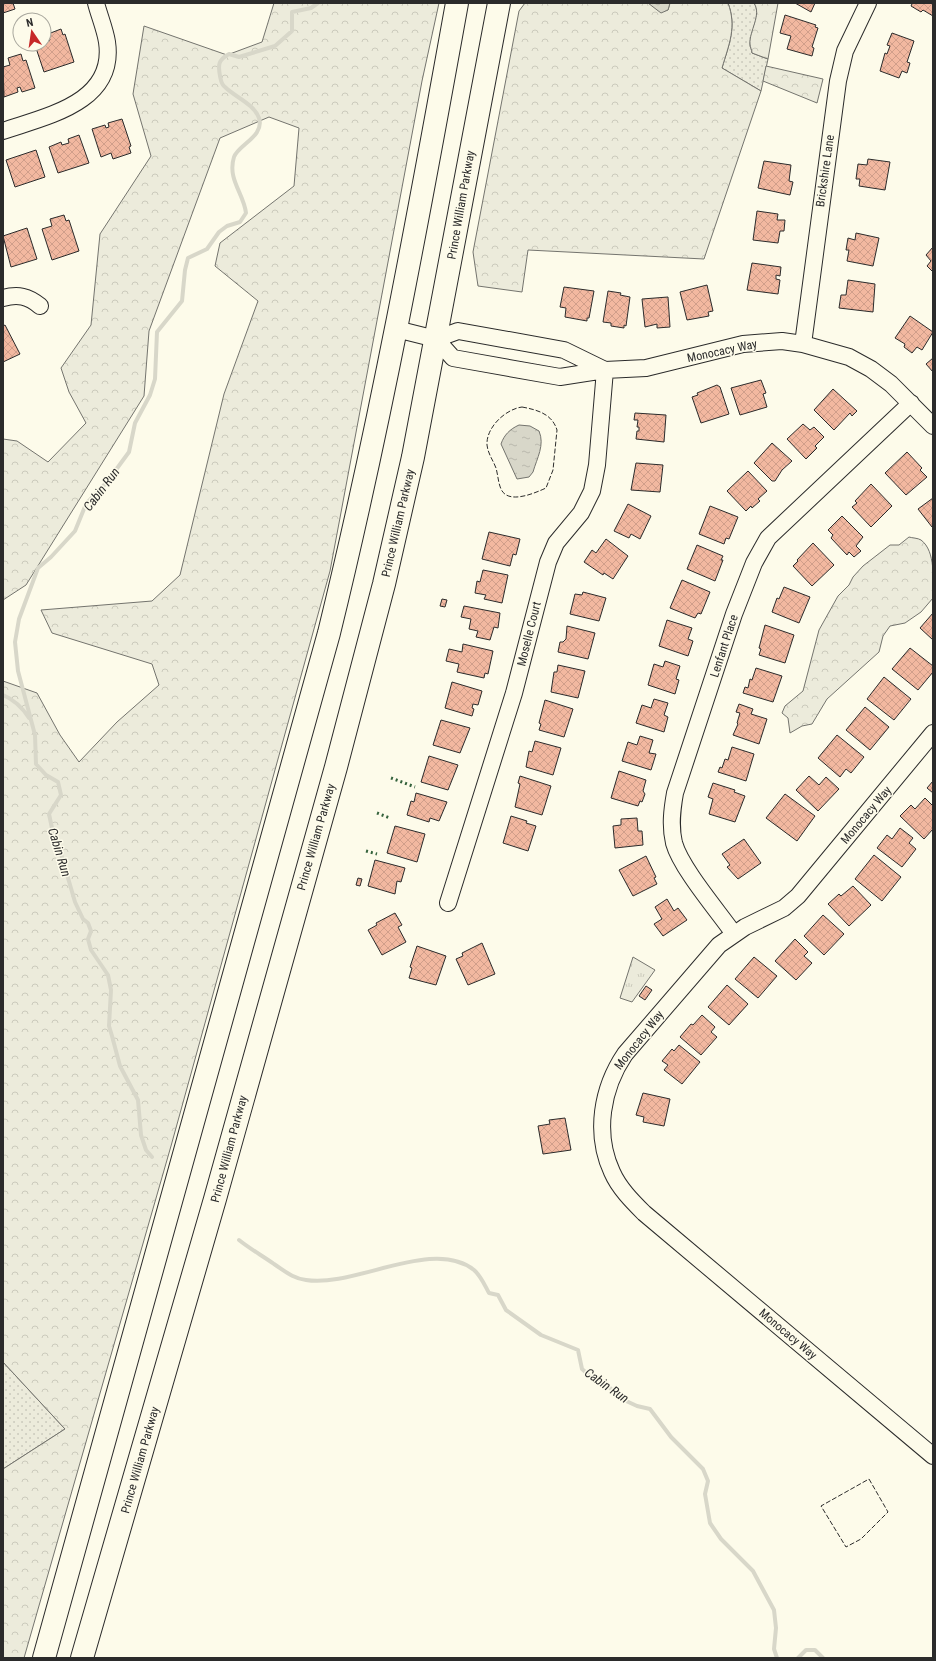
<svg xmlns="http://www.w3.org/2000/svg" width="936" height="1661" viewBox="0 0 936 1661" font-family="'Roboto Condensed',sans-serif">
<defs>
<pattern id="grass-dots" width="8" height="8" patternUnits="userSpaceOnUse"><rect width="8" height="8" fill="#ecebdb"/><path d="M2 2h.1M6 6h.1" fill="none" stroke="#cbcabc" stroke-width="1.8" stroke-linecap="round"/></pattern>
<pattern id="forest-crowns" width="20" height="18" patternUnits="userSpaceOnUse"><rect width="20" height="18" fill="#ecebdb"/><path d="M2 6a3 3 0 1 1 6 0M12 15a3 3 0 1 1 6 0" fill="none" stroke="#cbcabc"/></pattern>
<pattern id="park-tufts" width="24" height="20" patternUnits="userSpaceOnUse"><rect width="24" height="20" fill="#ecebdb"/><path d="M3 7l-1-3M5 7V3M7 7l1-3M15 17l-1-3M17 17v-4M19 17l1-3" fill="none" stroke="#cbcabc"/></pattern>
<pattern id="water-ripples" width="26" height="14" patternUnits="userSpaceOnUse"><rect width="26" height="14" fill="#d8d7c9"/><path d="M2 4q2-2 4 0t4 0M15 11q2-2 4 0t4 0" fill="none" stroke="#bab9ad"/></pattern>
<pattern id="building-cross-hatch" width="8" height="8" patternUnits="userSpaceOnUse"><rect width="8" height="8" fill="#f2b8a0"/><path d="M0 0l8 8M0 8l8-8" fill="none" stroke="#d09e8a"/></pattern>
</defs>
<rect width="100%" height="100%" fill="#fdfbea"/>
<path fill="url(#grass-dots)" stroke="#74746e" d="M728 3H754C762 15 750 31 750 44 750 47 752 50 752 53L768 59 761 91 722 68C729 44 737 27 728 3Z
M3 1362 65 1429 3 1469Z"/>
<path fill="url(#forest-crowns)" stroke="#74746e" d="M274 3H439L422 81 330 571 171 1146 24 1658H3V1469L65 1429 3 1362V681L37 693 60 735 79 762 117 722 159 685 152 664 52 633 41 610 152 601 180 575 224 394 258 301 215 266 220 243 294 186 299 128 269 117 220 138 149 331 144 396 26 585 3 600V439L17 441 48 462 86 423 69 392 61 368 91 325 100 234 151 156 133 94 144 26 227 55 262 42Z
M525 3H648L668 10 670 3H728C737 27 729 44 722 68L761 91 704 259 528 250 522 292 478 286 473 252 519 11Z
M754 3H778L768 59 752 53C752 50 750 47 750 44 749 31 762 15 754 3Z
M766 66 823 79 817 103 763 81Z
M909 537C912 538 918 538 921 540 936 551 933 581 933 598L921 612 905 623 890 626 883 636 879 652 827 699 812 724 802 726 790 733 788 718 782 713 785 706 803 691 819 630 838 596 849 585 853 577 863 566 890 545H899Z"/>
<path fill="url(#park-tufts)" stroke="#74746e" d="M633 957 655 970 632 1002 620 998Z"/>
<path fill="url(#water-ripples)" stroke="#74746e" d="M648 3H670L668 10 661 13Z
M519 425 530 426 539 431C545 445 537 458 533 472L529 477 517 479 501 444C504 435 510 429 519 425Z"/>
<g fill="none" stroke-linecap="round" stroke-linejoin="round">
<path stroke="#d8d7c9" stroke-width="4" d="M3 695C15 700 22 707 29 718
M152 1157 146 1150 141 1135 138 1100 120 1066 112 1036 109 1026 111 990 108 975 91 950 88 939 91 931 88 923 83 919 75 902 59 847 53 833 49 814 61 795 58 782 46 775 36 764 35 735 18 671 15 642 19 619 38 568 51 557 75 531 86 504 107 482 129 452 135 423 150 395 155 379 157 332 182 301 185 270 188 258 207 249 219 232 227 226 240 222 246 213C244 194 227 179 234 157 238 145 265 136 259 118 254 104 235 97 225 87 221 84 221 80 220 76 218 65 218 60 229 54L239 57 275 46 292 31V12L311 8 318 3
M239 1240C250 1249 263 1256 274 1264 285 1271 292 1278 306 1280 354 1288 433 1237 474 1270 481 1276 485 1286 489 1293L498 1295 506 1310 541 1335 578 1350 582 1369 591 1377 603 1382 624 1400 637 1406 650 1409 671 1437 703 1469 708 1481 705 1494 710 1523 721 1539 753 1571 774 1610 776 1628 774 1649 777 1658
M798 1658 806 1650H815L823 1658"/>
</g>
<path fill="url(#building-cross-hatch)" stroke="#2b2b2b" d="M3 3H13L15 9 3 13Z
M795 3H815L811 12Z
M910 3H933V16L923 10 921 12 911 6 912 4Z
M785 15 816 25 815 27 818 28 812 47 814 48 812 56 787 49 791 36 780 33Z
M61 29 63 35 65 34 74 62 44 72 35 45 44 44V42L50 40 48 34Z
M892 33 914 41 907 62 910 63 907 73 902 71 899 78 880 71 885 53 887 54 890 46 887 45Z
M21 54 23 61 26 60 35 88 22 92 20 87 17 88 18 92 4 97 3 67 10 65 8 58Z
M122 119 131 146 129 147 131 153 113 159 111 153 101 157 92 129 105 125 106 128 109 127 108 123Z
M79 135 89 163 58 173 49 147 61 142 62 145 69 143 68 139Z
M36 150 45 177 15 187 6 160Z
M868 159 890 162 885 190 859 186 860 179H856L858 164 867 165Z
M764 161 791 165 789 181 793 182 790 195 758 188Z
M757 211 778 214 777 220H785L784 231H780L778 243 753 240Z
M64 215 66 221 69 220 79 251 52 260 42 229 52 226 50 219Z
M27 228 37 259 11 267 3 236Z
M856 233 879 238 873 266 847 261 849 250H846L848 238 855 240Z
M933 247V272L927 266 931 261 926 255Z
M752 263 781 267 780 276 776 275V279L780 280 778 294 747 290Z
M848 280 875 284 873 312 839 308 841 295H846Z
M707 285 713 311 708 312 709 316 687 320 680 292Z
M564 287 594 291 589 318H587V321L565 317 566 308 560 307Z
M608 291 621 293 620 295 630 297 626 326 624 325V328L611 326V323L603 322Z
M668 297 670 327 657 328V324L645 327 642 299Z
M910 316 933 332 922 350 917 347 912 353 904 347 905 344 895 338Z
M5 325 20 354 3 362V326Z
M933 358V372L926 364Z
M761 380 766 393 763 394 767 407 740 415 731 388Z
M717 385 720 387 729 414 701 423 692 397 698 395 697 393Z
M833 389 857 411 852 416 850 413 834 430 814 410Z
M635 413 666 415 664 442 636 439 637 431H639V427H637L638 420H634Z
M803 424 810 430 814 427 824 437 815 446 817 448 806 459 787 439Z
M772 443 792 461 782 470 775 481H772L754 463Z
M907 452 922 468 920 470 927 477 906 495 885 473Z
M636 463 663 465 660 492 631 490Z
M748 471 767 491 758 499 760 501 752 508 751 506 746 511 727 491Z
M871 484 892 506 871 527 852 507 857 503 855 501Z
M933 498V526L932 527 918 509Z
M628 504 651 516 640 539 631 534 629 538 614 531Z
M710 506 738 517 729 539 726 538 724 544 699 534Z
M842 516 863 537 856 546 861 551 854 557 849 552 847 555 831 538 833 535 828 530Z
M489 532 520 539 516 555 513 554 510 566 482 559Z
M606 539 628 556 613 579 604 573 603 575 584 562 592 550 596 553Z
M813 543 834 565 812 586 793 566 798 561 797 560Z
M697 545 723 556 721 560H723L715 581 687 569Z
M483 570 508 575 502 603 484 599 486 595 475 593 477 581 480 582Z
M682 580 710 592 701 614 698 613 695 618 670 608Z
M784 587 810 597 799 623 772 612 777 598 779 599Z
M583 592 606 598 599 621 570 614 575 594 582 595Z
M442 599 447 600 445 607 440 606Z
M464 606 500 613 498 628 494 627 490 640 476 637 478 631 469 629 471 619 461 617Z
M933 613V640L920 628Z
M667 620 692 628 688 639 693 641 688 656 659 646Z
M765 625 794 635 785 663 759 655 761 649 759 648Z
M567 626 595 633 588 659 558 652 560 642H563L566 639Z
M463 644 493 651 488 674 485 673 484 678 457 672 459 664 446 661 449 649 462 652Z
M910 648 933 666V672L918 690 892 669Z
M665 661 680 666 676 679 679 680 675 694 648 685 654 664 663 667Z
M558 665 585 671 578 698 551 692 554 672H557Z
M756 668 782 676 773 702 743 693 745 687 748 688 750 679 752 680Z
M884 677 911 699 894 720 867 699Z
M452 682 482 691 478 705 473 704 472 708 474 709 472 716 445 708Z
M654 699 668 703 664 715 668 717 664 732 636 723 642 705 651 708Z
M545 700 573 709 564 737 539 730 541 724 539 723Z
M739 704 753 709 751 714 767 719 759 744 733 735 738 724 737 723 740 713 736 712Z
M865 707 889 727 870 750 846 730Z
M441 720 470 728 460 753 433 745Z
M837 735 864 757 851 773 846 769 840 777 818 758Z
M640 736 653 740 649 753 656 754 651 770 622 761 628 742 637 745Z
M535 741 561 748 553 775 526 767 529 751 532 752Z
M732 747 754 754 746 781 718 772 720 767 722 768 725 759 728 760Z
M429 756 458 765 448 790 421 782Z
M619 771 646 780 643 791 645 794 642 802 640 801 638 806 611 798Z
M520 776 551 786 542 815 515 807 520 784 518 783Z
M809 776 819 785 826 777 839 789 818 811 796 790Z
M933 781V793L927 788Z
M713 783 735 790 734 792 745 796 735 822 709 814 713 799 708 797Z
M416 793 447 802 439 821 430 818 429 822 407 815 411 801 414 802Z
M785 794 815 816 797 841 766 818Z
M925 798 933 806V829L924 839 900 816 911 805 915 809Z
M511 816 527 821 526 823 536 826 528 851 503 843Z
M637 818 638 831H642L643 845 615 848 613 826 621 825V819Z
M395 826 425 834 417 862 387 853Z
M900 828 913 838 909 843 916 849 902 867 877 848 887 835 892 839Z
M744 839 761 863 738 879 727 867 730 865 722 854Z
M874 855 901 877 882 901 855 879Z
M646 856 656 877 654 878 657 884 633 896 619 870Z
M375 860 405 868 401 882 397 881 395 894 368 886Z
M358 878 362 879 360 886 356 885Z
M853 886 871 905 849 926 828 904 839 894 841 896Z
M667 899 674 911 678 908 687 920 663 936 654 924 662 919 655 907Z
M395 913 402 925 398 927 406 942 382 955 368 930 377 925 376 923Z
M823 915 844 934 824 955 804 936Z
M795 939 808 952 804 956 812 963 796 980 775 961Z
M482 943 495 974 468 985 456 959 463 956 462 953Z
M417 946 446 956 436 985 409 978 412 968 410 967Z
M754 957 777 976 758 998 735 979Z
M727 985 748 1004 729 1025 708 1007Z
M646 986 652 990 645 1000 639 996Z
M702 1015 715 1027 711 1032 717 1037 701 1055 680 1037 691 1024 693 1025Z
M679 1045 700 1062 682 1084 664 1070 668 1065 662 1061 672 1049 674 1051Z
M643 1093 670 1099 664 1126 643 1122 644 1117 636 1115Z
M565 1118 571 1150 543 1154 538 1126 550 1124 549 1120Z"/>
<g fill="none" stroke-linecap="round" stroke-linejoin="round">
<defs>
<path id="minor" d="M3 131C46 116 116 103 107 42 105 29 99 15 96 3
M3 298C18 294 28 296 40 306
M396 329 436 339 458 331 564 350 605 370
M436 339 453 358 560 377 605 370 646 368 743 344 782 341 803 344 849 357 871 369 891 384 933 426
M803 344 838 81 845 51 868 3
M933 733 798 896 784 908 745 927 719 945 625 1054C602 1088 594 1133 612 1172 619 1188 632 1201 644 1213L933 1456
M448 903 514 693 548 562 556 543 581 513 592 491 597 465 605 370
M734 934C717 910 681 868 674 843 670 826 672 810 675 793L734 614 754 563 768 538 911 403"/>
<path id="highway" d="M44 1658 329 633C380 425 419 214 457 3
M82 1658 215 1199 336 767 384 584 413 457 499 3"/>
</defs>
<use href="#minor" stroke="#2b2b2b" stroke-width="18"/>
<use href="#highway" stroke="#2b2b2b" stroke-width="24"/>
<use href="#minor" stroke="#fdfbea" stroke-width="16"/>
<use href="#highway" stroke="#fdfbea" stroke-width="22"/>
<path stroke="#34623c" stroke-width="3" stroke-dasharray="2 3" stroke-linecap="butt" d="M391 778 415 787
M377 813 390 818
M366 851 377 854"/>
<path stroke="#2b2b2b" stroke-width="1" stroke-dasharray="5 2" stroke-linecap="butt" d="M522 407C538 410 552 414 557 430L553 470 546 488C535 493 508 505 501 489 498 482 498 475 496 468 493 460 488 454 487 445 486 427 506 409 522 407Z
M869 1479 888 1512 861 1539 846 1547 821 1506Z"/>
</g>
<g text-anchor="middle" stroke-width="3" stroke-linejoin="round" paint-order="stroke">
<g font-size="12" fill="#2b2b2b" stroke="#fdfbea">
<text transform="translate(825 171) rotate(-82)" y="4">Brickshire Lane</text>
<text transform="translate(461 205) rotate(-80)" y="4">Prince William Parkway</text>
<text transform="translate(722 351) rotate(-12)" y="4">Monocacy Way</text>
<text transform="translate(398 523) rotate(-77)" y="4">Prince William Parkway</text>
<text transform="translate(529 634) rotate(-76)" y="4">Moselle Court</text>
<text transform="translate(724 646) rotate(-72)" y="4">Lenfant Place</text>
<text transform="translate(866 815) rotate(-50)" y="4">Monocacy Way</text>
<text transform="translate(316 837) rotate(-74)" y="4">Prince William Parkway</text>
<text transform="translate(639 1040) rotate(-52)" y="4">Monocacy Way</text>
<text transform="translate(229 1149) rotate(-75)" y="4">Prince William Parkway</text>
<text transform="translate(788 1334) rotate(40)" y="4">Monocacy Way</text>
<text transform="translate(140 1460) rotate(-74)" y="4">Prince William Parkway</text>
</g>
<g font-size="13" font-style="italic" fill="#2b2b2b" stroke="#fdfbea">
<text transform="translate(101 489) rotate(-53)" y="5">Cabin Run</text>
<text transform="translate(60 852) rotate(73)" y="5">Cabin Run</text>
<text transform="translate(607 1385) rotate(35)" y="5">Cabin Run</text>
</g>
</g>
<rect width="936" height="1661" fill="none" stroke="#2b2b2b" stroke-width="8"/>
<g transform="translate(32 32) rotate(347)"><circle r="19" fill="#fdfbea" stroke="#a9a89e"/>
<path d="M0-3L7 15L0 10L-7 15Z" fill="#c62828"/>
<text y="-6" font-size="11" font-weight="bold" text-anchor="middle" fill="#2b2b2b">N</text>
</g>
</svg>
